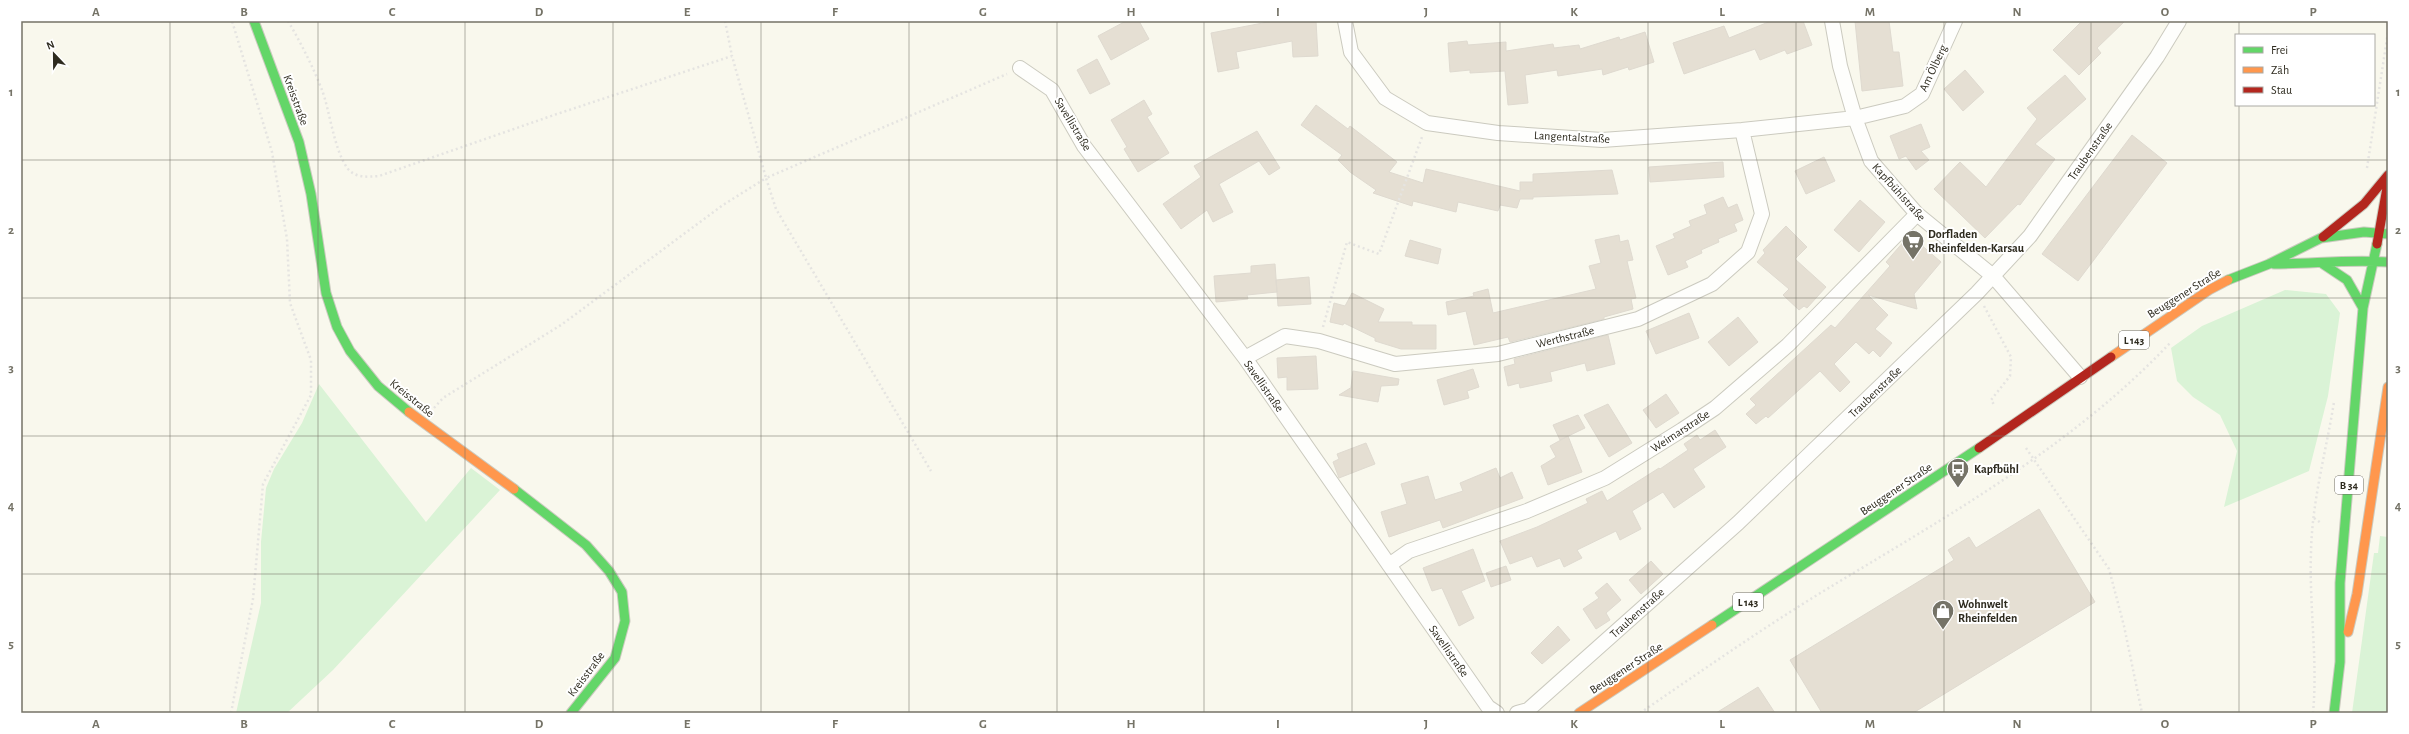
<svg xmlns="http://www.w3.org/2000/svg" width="2409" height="734" viewBox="0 0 2409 734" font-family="'Alegreya Sans',sans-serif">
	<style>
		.green { fill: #daf3d6 }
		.building { fill: #e5dfd3; stroke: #dfdad0 }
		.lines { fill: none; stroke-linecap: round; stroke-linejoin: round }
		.street-casing { stroke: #cbcabf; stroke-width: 16 }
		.fast-casing { stroke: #cbcabf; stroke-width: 11 }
		.slow-casing { stroke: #cbcabf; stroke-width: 11 }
		.jam-casing { stroke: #cbcabf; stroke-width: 11 }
		.path { stroke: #e5e4e1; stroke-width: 2.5; stroke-dasharray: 2 3; stroke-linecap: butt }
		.street { stroke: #fefefc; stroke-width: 14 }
		.fast { stroke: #63d668; stroke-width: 9 }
		.slow { stroke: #ff974d; stroke-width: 9 }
		.jam { stroke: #b3261e; stroke-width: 9 }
		.grid { fill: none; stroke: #757367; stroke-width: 1; stroke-opacity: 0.55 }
		.labels { text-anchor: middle; stroke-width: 4; stroke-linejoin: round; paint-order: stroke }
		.shield { fill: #fff; stroke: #6d6b62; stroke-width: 1 }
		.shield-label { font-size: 11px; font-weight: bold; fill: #2e2b1f }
		.street-label { font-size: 12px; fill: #2e2b1f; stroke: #fff }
		.poi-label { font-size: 12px; font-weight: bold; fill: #2e2b1f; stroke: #fff; text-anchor: start }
		.neatline { fill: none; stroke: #757367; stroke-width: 1.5 }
		.grid-label { font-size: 13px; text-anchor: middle; font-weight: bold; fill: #757367 }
	</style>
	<rect width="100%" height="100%" fill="#f9f8ed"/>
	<path class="green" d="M2285,290L2326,294L2340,313L2328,396L2309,471L2224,507L2237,451L2220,415L2193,397L2177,381L2171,348L2202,326Z
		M319,384L426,522L471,468L500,490L333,670L287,713H236L261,603V542L266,488L274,469L302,423Z
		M2380,536L2388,537V713H2352L2374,553H2378Z"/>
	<path class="building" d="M1126,21H1139L1149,39L1111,60L1098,36Z
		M1273,21H1316L1318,56L1293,57L1292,41L1236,52L1239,68L1218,72L1211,33Z
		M1771,21H1803L1812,45L1787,54L1785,50L1760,60L1755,49L1684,74L1673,43L1724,26L1729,38Z
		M1855,21H1889L1893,52H1899L1903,86L1862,91Z
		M2082,21H2125L2097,48L2101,53L2079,75L2053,50Z
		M1645,32L1654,62L1629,70L1628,67L1603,75L1602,69L1558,76L1557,70L1525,75L1528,103L1508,105L1505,71L1470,73V70L1450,72L1448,43L1467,41L1468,45L1506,42V51L1553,44L1554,48L1579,45L1580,49L1619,37L1620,40Z
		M1097,59L1110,84L1090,94L1077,70Z
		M1965,70L1984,92L1963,111L1944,89Z
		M2065,75L2086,99L2035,144L2055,159L2020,205L2018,204L1985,238L1934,189L1960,162L1986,187L2037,119L2027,108Z
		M1144,100L1152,114L1147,117L1169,153L1138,172L1124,149L1127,147L1111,120Z
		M1316,105L1348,129L1350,126L1397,162L1389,172L1423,183L1426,169L1520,191V182H1533V174L1612,170L1618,194L1533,197V199H1520L1517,208L1500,205L1498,211L1458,202L1456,212L1413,201L1412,206L1373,193L1376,190L1350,172L1338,160L1342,155L1301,125Z
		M1921,124L1930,147L1921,151L1929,160L1916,170L1906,156L1899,159L1890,136Z
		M1257,131L1280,168L1269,175L1259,161L1219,184L1233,212L1213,222L1207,210L1181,229L1163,204L1201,177L1194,166Z
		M2132,135L2167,163L2078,281L2042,254Z
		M1824,157L1835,181L1806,194L1795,171Z
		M1723,162L1724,177L1650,182L1649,167Z
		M1723,197L1728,208L1737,204L1743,220L1734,224L1737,231L1718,239L1719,242L1701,250L1702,253L1685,261L1688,267L1668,275L1656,246L1675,238L1673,234L1691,226L1689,221L1707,214L1704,205Z
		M1860,200L1885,222L1859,252L1834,230Z
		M1786,226L1807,247L1795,259L1826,287L1807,308L1804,306L1799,310L1783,295L1789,289L1757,262L1765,253L1763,250Z
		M1619,235L1620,242L1628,240L1633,260L1627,261L1636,298L1631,299L1633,309L1604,317V319L1510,342L1508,337L1474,345L1466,311L1448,315L1446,302L1474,296L1473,293L1488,289L1493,313L1596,289L1589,266L1601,263L1595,240Z
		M1912,237L1941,262L1914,294L1917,309L1868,295L1888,315L1875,329L1892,343L1880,357L1873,350L1869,354L1856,342L1834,364L1850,382L1840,392L1820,371L1768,418L1766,416L1756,424L1746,414L1756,405L1750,399L1831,325L1835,328L1890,266L1886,262L1905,240L1907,242Z
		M1410,240L1441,249L1438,264L1405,256Z
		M1275,264L1277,292L1247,295L1248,299L1216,302L1214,276L1251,273V266Z
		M1309,277L1311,304L1278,306L1276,280Z
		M1352,293L1384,309L1378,322H1412V325H1436V349H1401L1375,341V338L1344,323L1343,325L1330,322L1334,303L1345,306Z
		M1689,313L1699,338L1656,354L1646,331Z
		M1738,317L1758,342L1729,366L1708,342Z
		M1608,335L1615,364L1587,371L1585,363L1550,372L1552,381L1520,388L1519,383L1508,386L1504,367L1515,364L1514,359Z
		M1316,356L1318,389L1287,390V377L1278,378L1277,358Z
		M1473,369L1479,387L1467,391L1469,398L1444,405L1437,380Z
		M1353,371L1399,379L1398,385L1381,386L1378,402L1339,395L1352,387H1351Z
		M1666,394L1679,413L1656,428L1643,410Z
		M1608,404L1632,443L1609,457L1584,415Z
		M1578,415L1585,428L1560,440L1553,425Z
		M1715,430L1726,447L1693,469L1705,487L1674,508L1663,492L1632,511L1641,529L1620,540L1616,531L1577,550L1582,558L1564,567L1560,558L1537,567L1532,556L1510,564L1500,541L1537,527L1588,503L1586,499L1602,491L1607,501L1659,468L1660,469L1688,450L1684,444L1697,435L1700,440Z
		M1568,436L1582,472L1548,485L1541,466L1556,457L1550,446Z
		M1366,443L1375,464L1339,478L1333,462L1339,459L1337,454Z
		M1496,468L1500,478L1512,472L1523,498L1443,528L1440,520L1389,537L1381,512L1407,504L1401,484L1428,476L1435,500L1463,491L1460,483Z
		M2039,509L2095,602L1913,713H1822L1790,660L1954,560L1948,550L1969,537L1976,548Z
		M1473,549L1485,581L1461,591L1474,618L1459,626L1442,588L1432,591L1423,568Z
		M1651,561L1663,574L1641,594L1629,580Z
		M1506,566L1511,580L1491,587L1486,573Z
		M1607,583L1621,600L1606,613L1610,620L1596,629L1583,609L1599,598L1595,593Z
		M1558,626L1570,640L1542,664L1531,653Z
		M1758,687L1775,713H1716Z"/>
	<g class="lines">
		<g class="street-casing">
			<path id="street" d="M1345,21L1351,52L1385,98L1427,123L1498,133L1602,140L1742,130L1855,118L1905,106L1922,94L1955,21
				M1832,21L1840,66L1855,118L1871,161L1917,214L1993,276L2080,377
				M1020,68L1052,90L1084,146L1245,358L1488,707L1497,713
				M1245,358L1285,336L1319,341L1395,364L1498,354L1638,319L1712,284L1748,252L1762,214L1742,130
				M1389,565L1409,551L1527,511L1605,478L1682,430L1715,408L1788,345L1917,214
				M1517,713L1528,710L1738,523L1977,293L2030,236L2157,57L2179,21"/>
		</g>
		<g class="fast-casing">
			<path id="fast" d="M254,21L299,142L311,194L326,293L337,327L350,351L378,386L409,412
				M2274,264C2312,264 2349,259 2387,262
				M2323,264L2347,280L2363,308
				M2228,280L2269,264L2321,238L2364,232L2388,234
				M514,489L586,545L609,571L622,592L625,621L615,658L571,713
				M1712,625L1979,448
				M2334,713L2340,662V583L2363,308L2377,244"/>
		</g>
		<g class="slow-casing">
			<path id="slow" d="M2111,357L2209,290L2228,280
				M409,412L514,489
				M2348,632L2357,594L2388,387
				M1579,713L1712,625"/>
		</g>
		<g class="jam-casing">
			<path id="jam" d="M2323,237L2364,204L2388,175
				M2377,244L2388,182
				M1979,448L2111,357"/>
		</g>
		<path class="path" d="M288,21C301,43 313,67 322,90C330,111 334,151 348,169C356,178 367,177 379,176L554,115L732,56L766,178L1007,74
			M725,21L732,56
			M2367,168L2388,32
			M1984,306L2011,357L2010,376L1991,400L1995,406
			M1323,327L1347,242L1379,254L1422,137
			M434,408L443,398L561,325L723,205L766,178L776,209L931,471
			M2026,448L2109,569L2124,626L2142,713
			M2314,518L2321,523
			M231,713L253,599L263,484L311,395V360L290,303L287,239L272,152L232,21
			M1640,713C1700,672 1760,630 1822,592C1944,518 2072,447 2171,342
			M2313,713C2318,660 2309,606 2311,552C2312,501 2326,452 2334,402"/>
		<use href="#street" class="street"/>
		<use href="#fast" class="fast"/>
		<use href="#slow" class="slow"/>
		<use href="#jam" class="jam"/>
	</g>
	<path class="grid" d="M170,21V713M318,21V713M465,21V713M613,21V713M761,21V713M909,21V713M1057,21V713M1204,21V713M1352,21V713M1500,21V713M1648,21V713M1796,21V713M1944,21V713M2091,21V713M2239,21V35M2239,105V713M21,160H2388M21,298H2388M21,436H2388M21,574H2388"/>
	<defs>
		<g id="supermarket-pin" transform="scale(1.15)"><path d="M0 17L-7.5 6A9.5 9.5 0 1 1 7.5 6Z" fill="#757367" stroke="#fff"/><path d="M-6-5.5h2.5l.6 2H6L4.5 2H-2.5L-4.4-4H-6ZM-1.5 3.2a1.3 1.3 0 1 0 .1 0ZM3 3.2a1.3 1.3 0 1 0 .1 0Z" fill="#fff"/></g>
		<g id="bus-pin" transform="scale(1.15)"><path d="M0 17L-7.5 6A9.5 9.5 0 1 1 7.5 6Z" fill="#757367" stroke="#fff"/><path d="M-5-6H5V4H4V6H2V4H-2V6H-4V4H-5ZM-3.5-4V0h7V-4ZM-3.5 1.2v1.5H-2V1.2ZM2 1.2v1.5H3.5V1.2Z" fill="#fff"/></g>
		<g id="shop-pin" transform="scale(1.15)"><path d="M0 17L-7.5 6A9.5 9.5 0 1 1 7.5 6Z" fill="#757367" stroke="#fff"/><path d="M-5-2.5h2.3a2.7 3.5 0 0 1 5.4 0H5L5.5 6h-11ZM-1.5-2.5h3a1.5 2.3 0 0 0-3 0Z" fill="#fff"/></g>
	</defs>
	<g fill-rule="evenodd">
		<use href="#supermarket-pin" x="1913" y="241"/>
		<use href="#bus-pin" x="1958" y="469"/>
		<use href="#shop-pin" x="1943" y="611"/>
	</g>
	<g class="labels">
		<g class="shield">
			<rect x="2119" y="331" width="30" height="18" rx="3"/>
			<rect x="2335" y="476" width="28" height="18" rx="3"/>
			<rect x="1733" y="593" width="30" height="18" rx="3"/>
		</g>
		<g class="shield-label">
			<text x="2134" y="344">L 143</text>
			<text x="2349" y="489">B 34</text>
			<text x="1748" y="606">L 143</text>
		</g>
		<g class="street-label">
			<text transform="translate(1933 68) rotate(-65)" y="4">Am Ölberg</text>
			<text transform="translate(296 100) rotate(70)" y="4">Kreisstraße</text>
			<text transform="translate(1073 124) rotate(59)" y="4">Savellistraße</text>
			<text transform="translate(1572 137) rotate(3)" y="4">Langentalstraße</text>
			<text transform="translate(2090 151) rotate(-55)" y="4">Traubenstraße</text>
			<text transform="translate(1899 192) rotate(48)" y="4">Kapfbühlstraße</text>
			<text transform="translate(2184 293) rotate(-32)" y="4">Beuggener Straße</text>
			<text transform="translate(1565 337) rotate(-14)" y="4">Werthstraße</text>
			<text transform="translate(1264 386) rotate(55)" y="4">Savellistraße</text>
			<text transform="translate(1875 392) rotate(-44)" y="4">Traubenstraße</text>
			<text transform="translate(412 398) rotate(39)" y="4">Kreisstraße</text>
			<text transform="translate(1680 431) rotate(-33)" y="4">Weimarstraße</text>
			<text transform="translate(1896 489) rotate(-34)" y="4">Beuggener Straße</text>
			<text transform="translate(1637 613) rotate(-42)" y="4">Traubenstraße</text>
			<text transform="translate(1449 651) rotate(55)" y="4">Savellistraße</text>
			<text transform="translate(1626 668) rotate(-33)" y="4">Beuggener Straße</text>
			<text transform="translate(586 674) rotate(-53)" y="4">Kreisstraße</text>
		</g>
		<g class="poi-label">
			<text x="1928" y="238">Dorfladen<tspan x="1928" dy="14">Rheinfelden-Karsau</tspan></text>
			<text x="1974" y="473">Kapfbühl</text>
			<text x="1958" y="608">Wohnwelt<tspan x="1958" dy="14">Rheinfelden</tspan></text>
		</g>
	</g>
	<rect width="2409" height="734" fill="none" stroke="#ffffff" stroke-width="44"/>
	<rect x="2235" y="34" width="140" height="72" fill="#ffffff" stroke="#abaaa5"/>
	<rect x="2243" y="47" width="20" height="6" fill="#63d668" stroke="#abaaa5"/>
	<text x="2271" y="54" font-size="12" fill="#2e2b1f">Frei</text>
	<rect x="2243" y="67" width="20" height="6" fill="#ff974d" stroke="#abaaa5"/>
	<text x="2271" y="74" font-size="12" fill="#2e2b1f">Zäh</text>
	<rect x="2243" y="87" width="20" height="6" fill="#b3261e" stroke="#abaaa5"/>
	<text x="2271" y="94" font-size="12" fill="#2e2b1f">Stau</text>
	<g transform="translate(54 54) rotate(338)" stroke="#ffffff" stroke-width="3" paint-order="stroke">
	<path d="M0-3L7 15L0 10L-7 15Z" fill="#2e2b1f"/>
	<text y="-6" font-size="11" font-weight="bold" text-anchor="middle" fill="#2e2b1f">N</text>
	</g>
	<rect x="22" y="22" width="2365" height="690" class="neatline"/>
	<g class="grid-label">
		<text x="96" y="16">A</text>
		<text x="244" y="16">B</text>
		<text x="392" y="16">C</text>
		<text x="539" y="16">D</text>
		<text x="687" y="16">E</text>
		<text x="835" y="16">F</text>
		<text x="983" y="16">G</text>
		<text x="1131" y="16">H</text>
		<text x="1278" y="16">I</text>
		<text x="1426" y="16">J</text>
		<text x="1574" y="16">K</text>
		<text x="1722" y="16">L</text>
		<text x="1870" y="16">M</text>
		<text x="2017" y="16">N</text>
		<text x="2165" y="16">O</text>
		<text x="2313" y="16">P</text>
		<text x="11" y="96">1</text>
		<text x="2398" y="96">1</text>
		<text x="11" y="234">2</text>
		<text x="2398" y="234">2</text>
		<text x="11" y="372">3</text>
		<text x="2398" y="372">3</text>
		<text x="11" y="510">4</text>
		<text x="2398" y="510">4</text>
		<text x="11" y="648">5</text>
		<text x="2398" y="648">5</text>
		<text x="96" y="728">A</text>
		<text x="244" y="728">B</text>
		<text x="392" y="728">C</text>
		<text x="539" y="728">D</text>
		<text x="687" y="728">E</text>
		<text x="835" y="728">F</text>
		<text x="983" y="728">G</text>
		<text x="1131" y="728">H</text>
		<text x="1278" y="728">I</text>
		<text x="1426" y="728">J</text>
		<text x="1574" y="728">K</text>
		<text x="1722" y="728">L</text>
		<text x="1870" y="728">M</text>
		<text x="2017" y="728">N</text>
		<text x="2165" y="728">O</text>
		<text x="2313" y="728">P</text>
	</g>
</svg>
